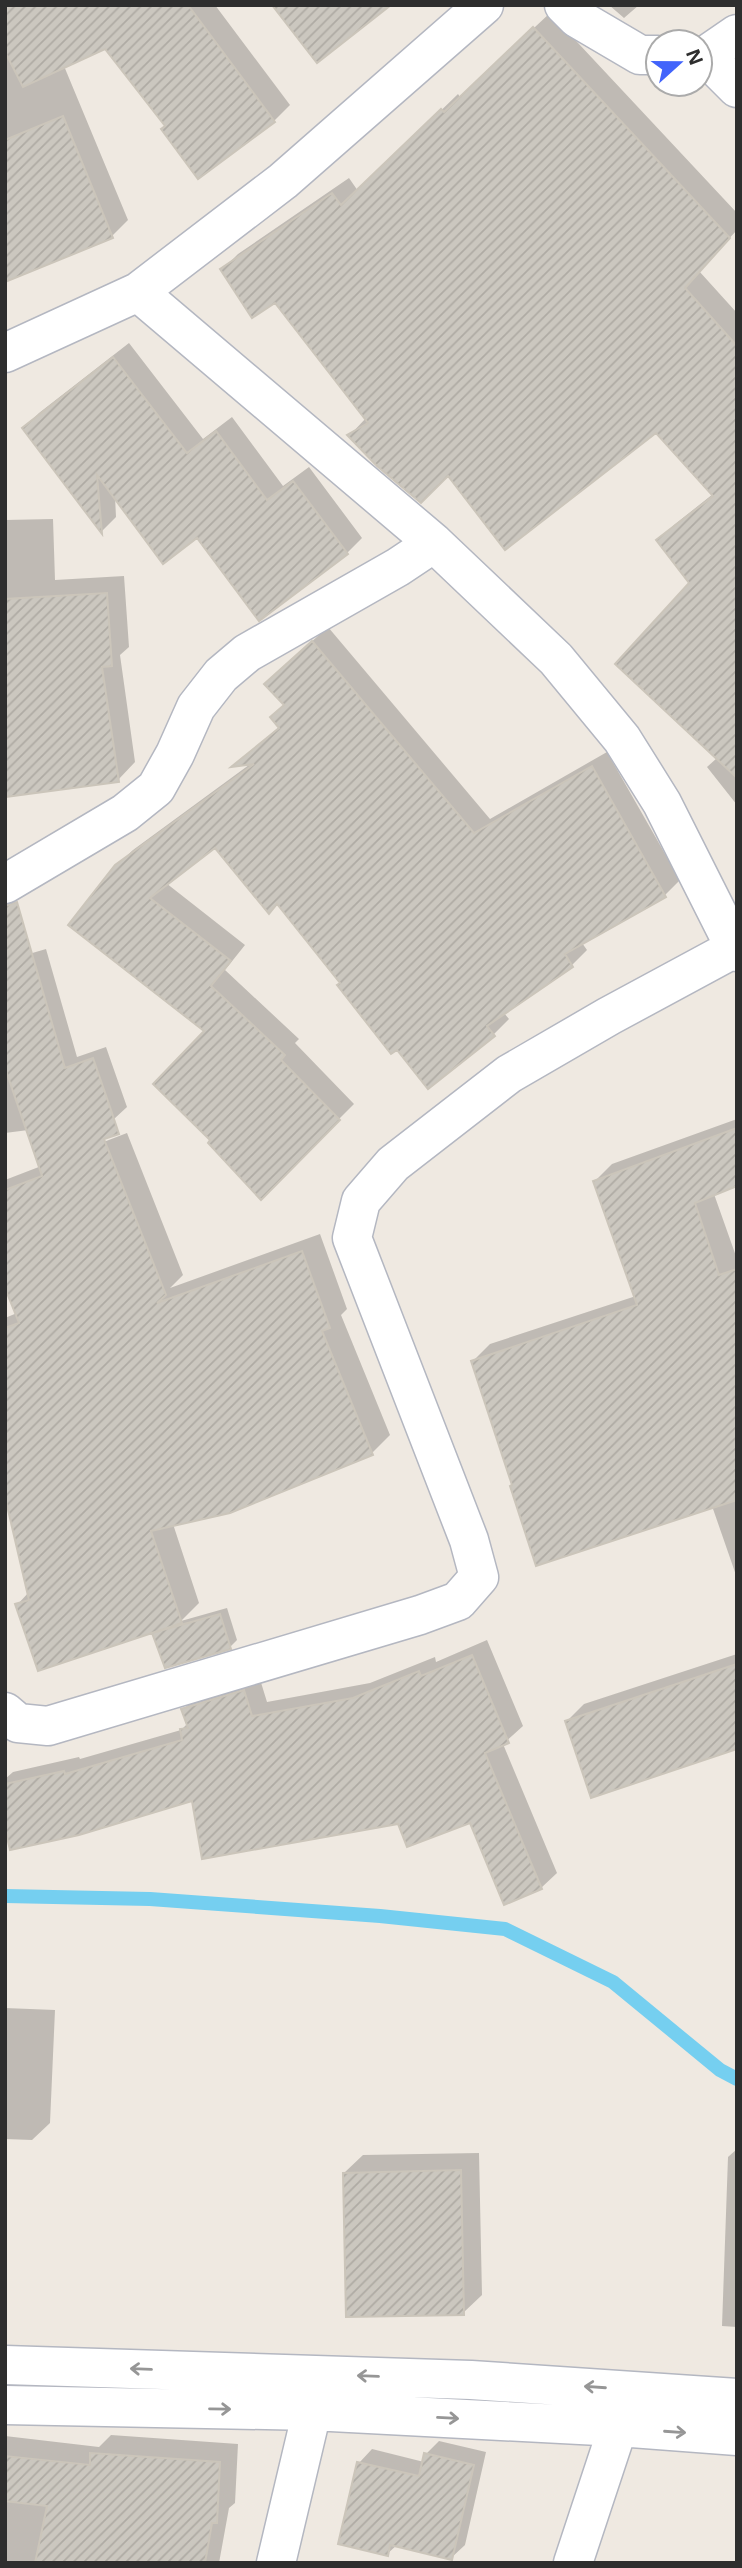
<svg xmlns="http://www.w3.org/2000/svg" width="742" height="2568" viewBox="0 0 742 2568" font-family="'Open Sans',sans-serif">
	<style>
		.shadow { fill: #0003 }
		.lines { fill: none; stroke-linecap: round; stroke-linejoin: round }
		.stream { stroke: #75cff0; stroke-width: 14 }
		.building { fill: url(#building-hatch); stroke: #cbc5ba; stroke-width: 2 }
		.minor-casing { stroke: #b4b7c1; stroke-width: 41 }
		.minor { stroke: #fff; stroke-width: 38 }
		.oneway { stroke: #969696 }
	</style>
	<defs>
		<pattern id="building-hatch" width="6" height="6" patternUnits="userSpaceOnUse" patternTransform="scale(1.75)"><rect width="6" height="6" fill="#cbc7bf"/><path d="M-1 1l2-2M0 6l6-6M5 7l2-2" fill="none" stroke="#afaba4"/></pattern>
	</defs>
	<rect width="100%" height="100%" fill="#efe9e1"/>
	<path class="shadow" d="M5,5H215L290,105L274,121L167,126L106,46L64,66L128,220L112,236L5,280Z
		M609,5H639L624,18Z
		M550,13L737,213V230L699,271L737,313V647L659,540L674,525L713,494L657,431L448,474L350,435L366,418L276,300L222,270L238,254L349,178L358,191L458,94L460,97Z
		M129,343L203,439L232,417L283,486L309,467L362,538L347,553L198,536L115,496L116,517L102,531L24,428L39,413Z
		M53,519L55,580L124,576L129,647L120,655L135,762L118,780L5,795V520Z
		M328,627L490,819L607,752L680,880L665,895L582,943L587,950L572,965L504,1013L509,1019L494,1034L428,1087L278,903L215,846L166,883L245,945L225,970L299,1039L295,1043L354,1104L261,1197L207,1030L116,866L133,850L253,762L236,765L280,726L285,704L281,669Z
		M737,718V805L707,767L717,758Z
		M46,949L77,1057L106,1047L127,1107L114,1119L5,1133V961Z
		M737,1119V1185L714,1194L737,1259V1578L712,1506L514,1484L473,1361L490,1344L636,1296L595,1181L612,1164Z
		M127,1133L183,1275L170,1288L320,1234L347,1309L341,1315L390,1435L372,1453L173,1524L199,1603L181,1621L227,1608L237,1640L230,1647L154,1633L158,1629L17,1605L29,1592L5,1446V1318L17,1313L5,1283V1180Z
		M487,1640L523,1726L503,1744L557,1873L541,1888L471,1820L399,1822L194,1799L5,1821V1779L13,1772L79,1757L80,1759L181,1730L188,1723L183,1710L198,1694L259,1676L267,1702L370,1683L435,1657L436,1662Z
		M737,1654V1747L567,1721L584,1704Z
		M5,2008L55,2010L50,2123L32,2140L5,2139Z
		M737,2149V2327L722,2326L728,2157Z
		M479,2153L482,2295L463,2313L344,2173L363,2155Z
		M111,2435L238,2444L235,2503L229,2508L219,2563H5V2436L99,2447Z
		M439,2441L486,2452L465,2545L451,2558L397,2545L387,2554L359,2463L372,2449L424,2462L426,2454Z"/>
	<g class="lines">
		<path class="stream" d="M5,1896L150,1899L380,1916L505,1929L613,1982L720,2070L737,2079"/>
	</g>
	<path class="building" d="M5,5H188L275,122L198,179L161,129L165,126L105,49L23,87L5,52Z
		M272,5H391L317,63Z
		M533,27L730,238L685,288L737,346V778L615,664L689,583L656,540L713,496L656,433L505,550L448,476L421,503L377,466L347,435L368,423L275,303L252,318L220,269L332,193L341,205L441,109L444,112Z
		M63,116L113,238L5,282V140Z
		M113,357L187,453L216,431L267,500L293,481L348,554L259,621L197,538L163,564L97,475L102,534L22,428Z
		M107,593L112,666L102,667L119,782L5,797V599Z
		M312,641L474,833L592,766L666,897L565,954L573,967L487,1026L495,1036L428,1089L397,1050L391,1054L337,985L340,983L277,904L269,914L215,848L150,898L231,961L211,986L285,1055L281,1060L340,1120L261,1200L208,1143L210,1140L153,1084L204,1031L68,925L115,865L254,764L231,767L279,728L270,717L284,705L264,684Z
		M17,902L65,1068L93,1058L110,1107L119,1134L104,1139L166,1295L157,1303L302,1251L330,1328L322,1331L373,1455L230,1513L151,1531L182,1623L38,1671L15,1604L29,1600L5,1497V1328L19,1323L5,1288V1190L42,1176L5,1068V906Z
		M737,1128V1186L695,1203L719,1275L737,1269V1500L536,1566L510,1486L512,1485L471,1361L637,1305L593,1181Z
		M220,1614L231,1649L165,1668L152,1633Z
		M472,1655L509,1743L485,1753L542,1889L504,1905L470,1823L407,1847L398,1824L202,1859L192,1801L79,1835L10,1850L5,1829V1784L64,1771L65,1774L182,1740L180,1729L188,1728L181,1709L244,1690L252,1716L353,1698L419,1671L421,1676Z
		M737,1664V1749L591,1798L565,1721Z
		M461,2170L464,2315L346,2317L343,2173Z
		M90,2453L220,2462L217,2523H212L205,2563H35L47,2506L5,2501V2456L90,2465Z
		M424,2453L474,2465L452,2560L390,2545L388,2556L338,2544L357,2462L419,2476Z"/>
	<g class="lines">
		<g class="minor-casing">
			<path id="minor" d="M564,5L577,18L640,55H658
				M700,56H705L737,34
				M705,56L737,88
				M138,292L434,543L556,659L622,739L662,803L737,952
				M5,353L138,292L283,181L484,5
				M5,884L125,813L156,788L175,754L196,707L221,675L247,653L398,567L434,543
				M5,1712L18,1723L48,1726L420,1615L458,1601L479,1577L469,1540L352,1238L361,1201L393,1164L509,1074L609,1016L735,948
				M5,2365L471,2380L737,2398
				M5,2405L312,2411L618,2427L737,2436
				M276,2563L312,2411
				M573,2563L618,2427L633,2410"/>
		</g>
		<use href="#minor" class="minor"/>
	</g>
	<defs><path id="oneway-shaft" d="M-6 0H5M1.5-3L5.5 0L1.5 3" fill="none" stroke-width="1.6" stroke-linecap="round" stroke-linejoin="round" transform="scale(1.75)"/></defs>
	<g class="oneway">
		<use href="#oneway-shaft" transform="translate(141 2369) rotate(-178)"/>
		<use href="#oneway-shaft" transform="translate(368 2376) rotate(-178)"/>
		<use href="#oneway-shaft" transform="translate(595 2387) rotate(-176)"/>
		<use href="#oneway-shaft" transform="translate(220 2409) rotate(1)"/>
		<use href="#oneway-shaft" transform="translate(448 2418) rotate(3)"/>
		<use href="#oneway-shaft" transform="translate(675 2432) rotate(4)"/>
	</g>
	<rect width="742" height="2568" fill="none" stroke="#2e2e2e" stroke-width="14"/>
	<g transform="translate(679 63) rotate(69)"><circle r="33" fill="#ffffff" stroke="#ababab" stroke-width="2"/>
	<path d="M0-5L12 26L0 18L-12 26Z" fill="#4264fb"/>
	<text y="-10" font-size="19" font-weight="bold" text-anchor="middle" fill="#2e2e2e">N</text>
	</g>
</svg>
